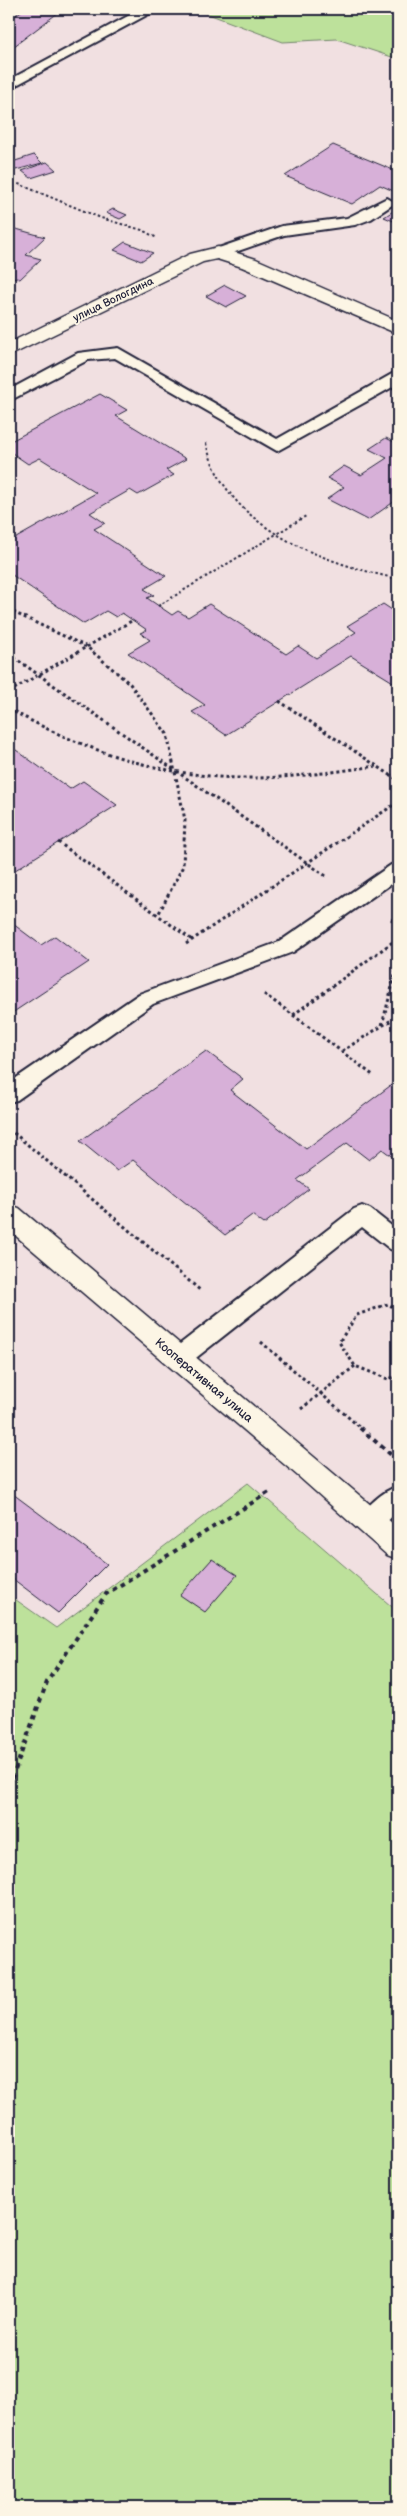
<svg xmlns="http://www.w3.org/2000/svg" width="407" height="2516" viewBox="0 0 407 2516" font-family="'Balsamiq Sans',sans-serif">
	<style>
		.green { fill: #bde19b; stroke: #70826b }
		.building { fill: #d7b0d8; stroke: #22223b }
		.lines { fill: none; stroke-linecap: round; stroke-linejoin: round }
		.service-casing { stroke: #22223b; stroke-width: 4 }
		.minor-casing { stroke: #22223b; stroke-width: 3 }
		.path-far2 { stroke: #22223b; stroke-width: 2; stroke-dasharray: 2.5 2.5; stroke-linecap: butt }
		.path-far1 { stroke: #22223b; stroke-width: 3; stroke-dasharray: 3 3; stroke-linecap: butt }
		.path { stroke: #22223b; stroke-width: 4; stroke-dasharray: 4.5 4.5; stroke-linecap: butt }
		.service { fill: #fcf5e5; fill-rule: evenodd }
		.minor { fill: #fcf5e5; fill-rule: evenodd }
		.labels { text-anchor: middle; stroke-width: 4; stroke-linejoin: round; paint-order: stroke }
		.far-street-label { font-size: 11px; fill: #22223b; stroke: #fcf5e5 }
		.street-label { font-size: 12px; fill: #22223b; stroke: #fcf5e5 }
	</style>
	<rect width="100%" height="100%" fill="#f1e0e1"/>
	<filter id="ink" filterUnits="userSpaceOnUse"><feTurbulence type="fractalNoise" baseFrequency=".02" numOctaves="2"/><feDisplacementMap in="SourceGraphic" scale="10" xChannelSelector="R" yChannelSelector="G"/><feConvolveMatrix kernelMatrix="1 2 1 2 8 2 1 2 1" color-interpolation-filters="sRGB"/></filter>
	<g filter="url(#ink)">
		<path class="green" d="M195,9H398V59L337,39L283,42Z
			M248,1483L398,1612V2507H9V1595L56,1628Z"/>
		<path class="building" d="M24,9H63L9,50V20Z
			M333,145L398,172V193L380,185L352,204L285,176Z
			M34,155L42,163L16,170L9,163Z
			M47,162L56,170L31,178L22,171Z
			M398,208V223L384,217Z
			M113,209L127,215L120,219L106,213Z
			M9,227L45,237L26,255L41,259L20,279L9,276Z
			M125,242L153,253L141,261L114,250Z
			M225,285L246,296L226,307L206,296Z
			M100,394L127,410L116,416L186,459L166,470L174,475L138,495L130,490L90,513L105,523L94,529L166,576L144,589L154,595L147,598L172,615L178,611L188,617L209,604L286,654L298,646L316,658L356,632L347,626L383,604L392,610L398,606V685L351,656L226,735L192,712L205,705L128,653L150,640L140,633L147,630L122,613L116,617L106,611L84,624L12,575L9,577V542L96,493L40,458L28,464L9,451V442Z
			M386,438L398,444V499L368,520L327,499L344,487L327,478L344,466L361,475L387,458L369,449Z
			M9,745L70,789L83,781L117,805L9,874Z
			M9,921L41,945L55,936L89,962L9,1015Z
			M206,1051L243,1079L230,1090L306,1149L398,1080V1161L382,1149L369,1160L347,1143L297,1180L309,1189L264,1224L252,1215L225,1235L133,1160L117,1171L80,1141Z
			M9,1491L107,1564L58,1613L9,1576Z
			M212,1559L237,1575L205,1612L180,1595Z"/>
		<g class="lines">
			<g class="service-casing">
				<path id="service" d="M141,9H158L9,89V80Z
					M387,198L394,202L392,205L371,219L355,225L284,235L218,258L210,253L213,250L282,226L347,218Z
					M118,348L277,439L392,374L398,372V384L277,451L115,358L88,360L9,401V390L78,353Z
					M398,863V879L293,952L153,1004L17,1100L9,1102V1083L139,994L279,942L391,865Z
					M362,1206L370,1209L398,1231V1252L390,1249L362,1227L187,1365L179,1367L171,1365L167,1358L171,1351L354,1209Z
					M398,1486V1511C387,1521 378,1534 361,1528L358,1521C365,1507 383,1491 398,1486Z"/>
			</g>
			<g class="minor-casing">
				<path id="minor" d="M218,247L256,259L398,321V334L242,267L217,259L203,262L9,356V343L190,254Z
					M9,1205L19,1208L398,1528V1559L387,1555L298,1476L9,1230Z"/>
			</g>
			<path class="path-far2" d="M9,180L101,218L142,230L157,238
				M206,443C226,528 321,562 398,579
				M9,523L13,526
				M158,606L306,516
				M9,610L16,613"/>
			<path class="path-far1" d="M13,612L87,647L130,684L167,734L185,820L183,866L158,915
				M9,654L326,876
				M9,692L133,620
				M279,701L398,780
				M9,709C81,749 158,776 240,778C286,779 332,772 377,766
				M58,842L192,940
				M391,919L398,924
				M186,944L398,802
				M264,994L293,1015L398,938
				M293,1015L374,1076
				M382,1025L398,964
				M342,1051L398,1016
				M9,1129L201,1291
				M398,1310L388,1304L357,1315L339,1342L355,1366L388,1379L398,1376
				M261,1342L362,1429
				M301,1409L355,1366"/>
			<path class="path" d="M360,1428L396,1459
				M9,1787L47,1682L106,1594L271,1491"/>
			<use href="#service" class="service"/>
			<use href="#minor" class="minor"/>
		</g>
	</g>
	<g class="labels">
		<g class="far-street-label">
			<text transform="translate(113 299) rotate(-26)" y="4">улица Вологдина</text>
		</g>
		<g class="street-label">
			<text transform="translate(204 1380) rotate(40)" y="4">Кооперативная улица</text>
		</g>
	</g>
	<rect width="407" height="2516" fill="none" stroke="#fcf5e5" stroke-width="30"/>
	<rect x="15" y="15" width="377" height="2486" fill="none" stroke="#22223b" stroke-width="2" filter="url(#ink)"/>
</svg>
